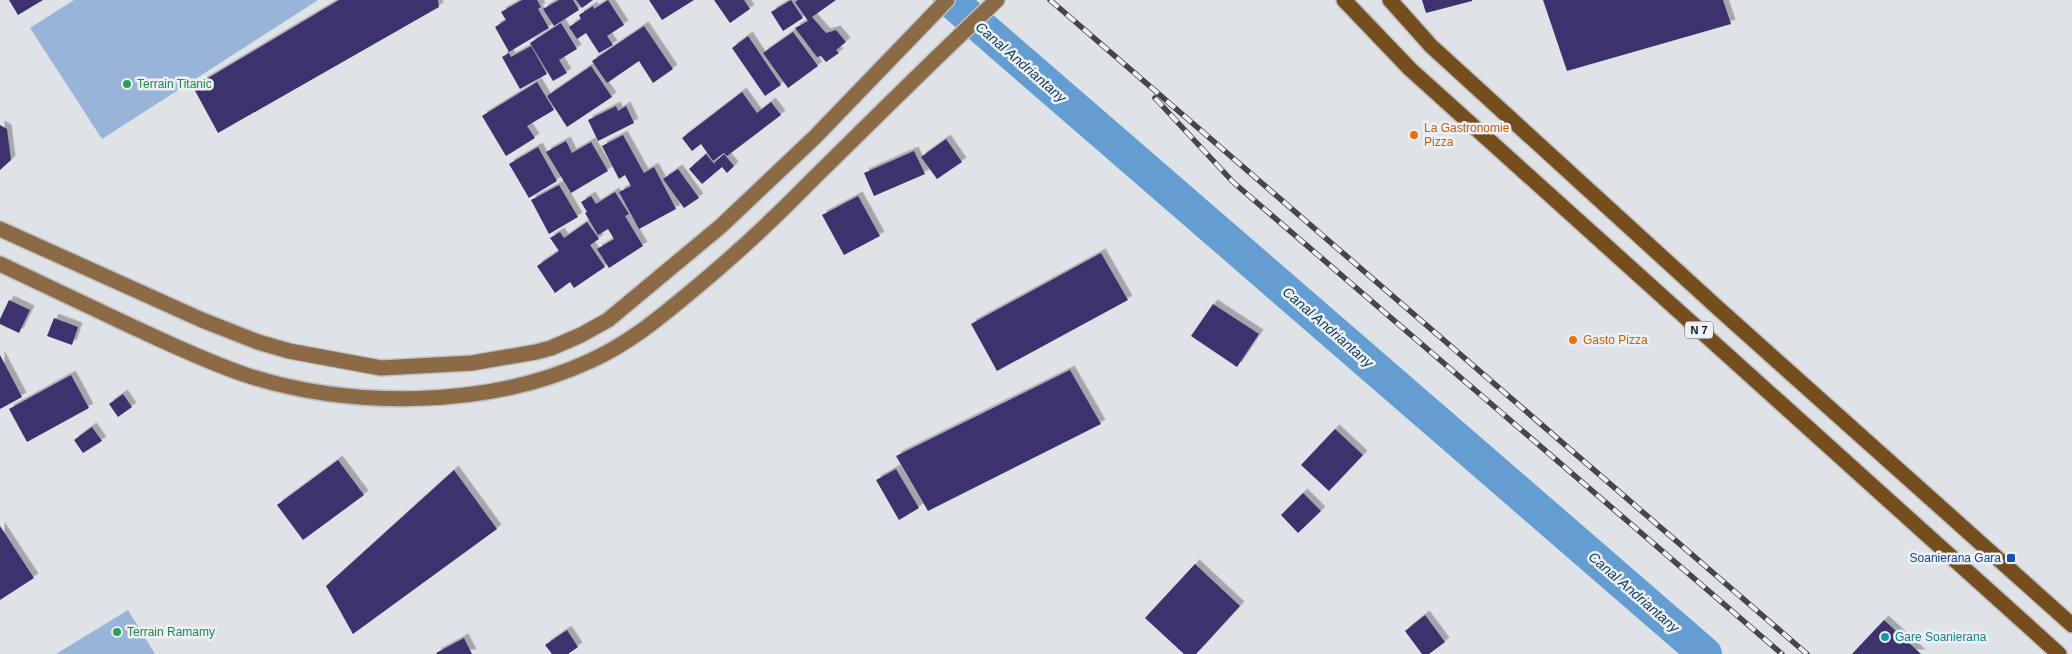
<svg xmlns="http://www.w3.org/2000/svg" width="2072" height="654" viewBox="0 0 2072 654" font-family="Arial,sans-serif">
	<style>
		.green { fill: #98b4d9 }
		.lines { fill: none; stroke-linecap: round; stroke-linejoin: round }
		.canal { stroke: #649dd1; stroke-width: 34 }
		.building { fill: #3b336e; filter: url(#shadow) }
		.secondary-casing { stroke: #bec1c5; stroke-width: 18 }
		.primary-casing { stroke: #bec1c5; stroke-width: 18 }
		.secondary { stroke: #8c6a46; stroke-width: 15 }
		.primary { stroke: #764e1d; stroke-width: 15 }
		.rail-casing { stroke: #444647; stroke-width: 5.5 }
		.rail { stroke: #edf0f4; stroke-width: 4; stroke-dasharray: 11; stroke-linecap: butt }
		.leisure-dot { fill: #2e9e5b; stroke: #edf0f4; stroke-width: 2 }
		.food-dot { fill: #e8710a; stroke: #edf0f4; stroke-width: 2 }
		.transit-dot { fill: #1a4fb4; stroke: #edf0f4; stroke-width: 2 }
		.culture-dot { fill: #0f9aa8; stroke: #edf0f4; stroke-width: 2 }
		.labels { text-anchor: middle; stroke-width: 5; stroke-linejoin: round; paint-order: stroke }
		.shield { fill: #edf0f4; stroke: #525456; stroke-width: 1 }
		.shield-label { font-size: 11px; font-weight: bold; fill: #101112 }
		.leisure-label { font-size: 12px; fill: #27864d; stroke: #edf0f4; text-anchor: start }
		.food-label { font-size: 12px; fill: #c56008; stroke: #edf0f4; text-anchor: start }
		.transit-label { font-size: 12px; fill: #164399; stroke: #edf0f4; text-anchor: end }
		.culture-label { font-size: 12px; fill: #0d838f; stroke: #edf0f4; text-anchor: start }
		.water-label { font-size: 14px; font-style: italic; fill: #0a3659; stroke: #edf0f4 }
	</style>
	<defs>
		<filter id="shadow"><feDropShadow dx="4.5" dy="-4.5" stdDeviation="0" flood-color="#0004"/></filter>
	</defs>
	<rect width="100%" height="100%" fill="#dfe3e7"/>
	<path class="green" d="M74,0H318L102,139L30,28Z
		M128,610L155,654H56Z"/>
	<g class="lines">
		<path class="canal" d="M950,0L1705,654"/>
	</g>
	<path class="building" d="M9,0H43L18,15Z
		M339,0H438L439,7L218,133L193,87Z
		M522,0H537L541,7L538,9L549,28L509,52L495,27L506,20L501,12Z
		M559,0H573L579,10L554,26L543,9Z
		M576,0H593L582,8Z
		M608,0L624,25L607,36L613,45L599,53L586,33L577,39L569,27L581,19L579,15L593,6L594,9Z
		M649,0H694L662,20Z
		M714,0H744L750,9L730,23Z
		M791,0L803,18L783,31L771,12Z
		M798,0H836L812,17L826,33L836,30L846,42L836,50L839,53L826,62L821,56L817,57L795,28L808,21L795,2Z
		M1422,0H1472V1L1426,13Z
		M1543,0H1723L1731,24L1567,71Z
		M561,23L577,49L559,60L567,73L553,81L530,43Z
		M644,26L673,69L653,83L639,61L607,83L592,61Z
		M793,32L818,66L788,88L763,53Z
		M748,36L781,85L765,96L732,48Z
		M531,46L547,74L520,89L502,57L509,53L511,57Z
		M591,66L612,97L567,127L547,96Z
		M537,82L554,110L527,126L535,138L506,156L482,116Z
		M742,92L757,113L771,102L781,115L727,156L724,153L713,161L701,144L692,151L682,138Z
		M616,106L618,111L626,106L634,123L598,141L588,120Z
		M0,125L7,129L11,160L0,170Z
		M623,135L644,173L654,167L676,209L639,229L619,192L631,186L625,175L619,179L602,146Z
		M946,139L962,162L937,179L921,157Z
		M566,141L572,153L591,142L608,171L571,193L546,152Z
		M538,147L557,181L529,198L509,164Z
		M914,151L925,174L874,196L864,173Z
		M706,154L715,165L714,163L724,154L734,166L727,173L722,167L702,184L689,169Z
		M678,169L699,198L684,208L663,179Z
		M559,185L578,217L549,234L531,200Z
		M615,192L629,214L625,216L643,246L609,268L597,249L614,239L608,229L598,235L585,213L587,212L581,202L591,196L596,204Z
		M858,196L880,236L844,255L822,215Z
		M587,222L599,239L590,245L605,267L574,288L570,282L555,293L537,266L559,251L550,238L560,232L564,238Z
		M1101,253L1128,300L997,371L971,324Z
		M9,300L30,310L19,333L0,324V319Z
		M1213,304L1259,334L1237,367L1191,336Z
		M54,318L78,327L72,345L47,336Z
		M0,355L22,397L0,409Z
		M1070,370L1101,424L928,511L896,456Z
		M71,375L89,408L27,442L9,409Z
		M123,394L132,407L118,417L109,404Z
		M92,427L102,441L83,453L74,440Z
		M1335,429L1363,455L1329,491L1301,465Z
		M338,460L364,495L303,540L277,505Z
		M896,469L919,508L899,520L876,480Z
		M454,470L497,529L353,634L326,586Z
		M1303,493L1321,511L1298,533L1281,515Z
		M0,526L34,578L0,600Z
		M1195,564L1240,606L1196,654H1184L1145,618Z
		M1425,615L1445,642L1429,654H1422L1405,631Z
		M1884,620L1921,654H1852Z
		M567,630L578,647L568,654H552L545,645Z
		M464,638L472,654H437L436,653Z"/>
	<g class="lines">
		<g class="secondary-casing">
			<path id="secondary" d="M0,229L202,320L258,342L289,351L381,368L472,363L536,352L551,348L581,335L608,320L721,226L815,137L947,0
				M0,264C44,285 88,306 133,327C170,344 207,362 246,375C351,409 489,408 590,361C626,345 657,320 687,295C731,259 772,221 812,180C873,120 934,59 997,0"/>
		</g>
		<g class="primary-casing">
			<path id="primary" d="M1344,0L1410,69L2059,654
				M1390,0L1431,46L1719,309L2072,625"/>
		</g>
		<use href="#secondary" class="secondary"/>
		<use href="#primary" class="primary"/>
		<g class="rail-casing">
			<path id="rail" d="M1050,0L1807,654
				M1155,98L1233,182L1782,654"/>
		</g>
		<use href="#rail" class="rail"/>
	</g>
	<g class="leisure-dot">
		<circle cx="127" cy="84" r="5"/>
		<circle cx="117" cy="632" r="5"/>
	</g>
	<g class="food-dot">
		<circle cx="1414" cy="135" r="5"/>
		<circle cx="1573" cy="340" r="5"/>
	</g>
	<rect class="transit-dot" x="2006" y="553" width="10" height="10" rx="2.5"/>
	<circle class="culture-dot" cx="1885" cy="637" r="5"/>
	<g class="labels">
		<rect class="shield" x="1685" y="321.5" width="28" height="17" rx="4"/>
		<g class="shield-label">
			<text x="1699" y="334">N 7</text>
		</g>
		<g class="leisure-label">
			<text x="137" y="88">Terrain Titanic</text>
			<text x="127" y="636">Terrain Ramamy</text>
		</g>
		<g class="food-label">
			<text x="1424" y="132">La Gastronomie<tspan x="1424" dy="14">Pizza</tspan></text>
			<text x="1583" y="344">Gasto Pizza</text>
		</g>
		<g class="transit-label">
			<text x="2001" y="562">Soanierana Gara</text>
		</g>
		<g class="culture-label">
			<text x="1895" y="641">Gare Soanierana</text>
		</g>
		<g class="water-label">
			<text transform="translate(1021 62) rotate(41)" y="5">Canal Andriantany</text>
			<text transform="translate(1328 327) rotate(41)" y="5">Canal Andriantany</text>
			<text transform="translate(1634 592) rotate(41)" y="5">Canal Andriantany</text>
		</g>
	</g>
</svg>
